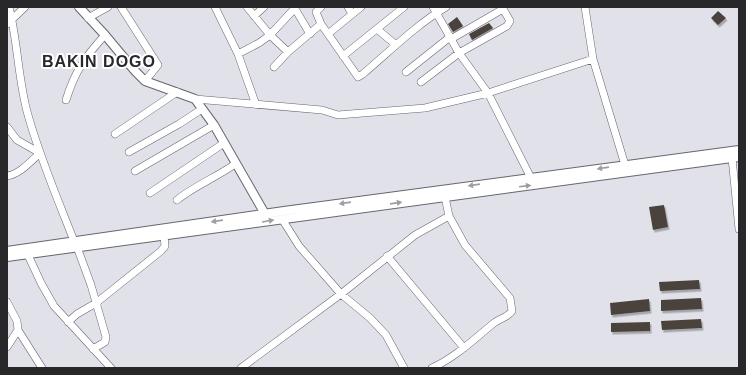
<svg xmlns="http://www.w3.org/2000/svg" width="746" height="375" viewBox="0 0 746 375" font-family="Arial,sans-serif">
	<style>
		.building { fill: #4a423e; filter: url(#shadow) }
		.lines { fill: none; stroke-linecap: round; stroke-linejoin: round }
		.minor-casing { stroke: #66666e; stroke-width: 8 }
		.tertiary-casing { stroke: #66666e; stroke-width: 10 }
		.minor { stroke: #fff; stroke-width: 7 }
		.tertiary { stroke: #fff; stroke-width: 8 }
		.oneway { fill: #9e9ea0 }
		.labels { text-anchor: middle; stroke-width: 4; stroke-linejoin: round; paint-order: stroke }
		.district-label { font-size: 16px; font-weight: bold; letter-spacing: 1px; fill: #28282b; stroke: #fff }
	</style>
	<defs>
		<filter id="shadow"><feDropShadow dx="1.5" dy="2.5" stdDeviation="0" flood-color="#0004"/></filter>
	</defs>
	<rect width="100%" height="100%" fill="#e1e1ea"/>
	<path class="building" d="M718,11L726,18L718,25L711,18Z
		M457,17L463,26L453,32L448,24Z
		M489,23L493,28L472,40L469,34Z
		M664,205L668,227L653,230L649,207Z
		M699,280L700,289L660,291L659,282Z
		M701,298L702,309L661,311V300Z
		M649,299L650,311L611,315L610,303Z
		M701,319L702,328L662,330L661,321Z
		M650,322V331L611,332V323Z"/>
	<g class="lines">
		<g class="minor-casing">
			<path id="minor" d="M9,7C18,43 18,80 28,115C40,158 58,200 74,241
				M121,7L158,65L145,81
				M215,7L238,54L256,105
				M247,7L270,35L288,52
				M294,7L310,34
				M321,7L316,12L321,24L358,77L363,74C390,51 416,25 446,7
				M348,7L352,14
				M433,7L459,53L488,93L531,178
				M585,7L593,59L625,165
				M254,16L264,7
				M88,18L108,7
				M7,24L25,7
				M377,29L396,45
				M328,34L361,7
				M451,39L503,9
				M238,54L259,43L270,35L295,8
				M343,56L404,7
				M274,67L288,52L321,24
				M406,72L450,37
				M421,82L459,53L507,26L510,21L502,7
				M195,99L322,110L338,115L425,108L488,93L593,59
				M66,100C75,71 85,57 105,35
				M7,127L17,140L40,153C30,162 20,174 7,176
				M115,134L177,92
				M129,152L179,124L202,109
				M732,158L739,229
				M135,171L214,125
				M150,193L224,143
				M177,200C194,186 217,177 235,164
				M282,219L299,246L341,294L370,318L386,335L404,368
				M77,247L91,285L106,337L105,342L93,349
				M28,255L41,283L54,306L111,368
				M387,256L464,348
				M7,302L17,321L18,330L42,368
				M68,322L77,314L96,303L161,251L165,246L164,236
				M7,347L18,330
				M241,368L341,294L415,235L449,216L445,197
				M432,368C456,357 474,339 494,323C500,318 507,318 512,311L510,298L465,245L449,216"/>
		</g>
		<g class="tertiary-casing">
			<path id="tertiary" d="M79,7L105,35L135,71L145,81L195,99L214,125L265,214
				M7,251L284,211L739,150
				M7,257L739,157"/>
		</g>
		<use href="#minor" class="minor"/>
		<use href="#tertiary" class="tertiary"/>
	</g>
	<defs><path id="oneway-solid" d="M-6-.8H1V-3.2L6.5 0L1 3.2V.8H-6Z"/></defs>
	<g class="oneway">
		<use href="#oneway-solid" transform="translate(603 168) rotate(172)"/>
		<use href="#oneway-solid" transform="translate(474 185) rotate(172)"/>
		<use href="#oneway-solid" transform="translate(525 186) rotate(-7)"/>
		<use href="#oneway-solid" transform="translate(345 203) rotate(172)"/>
		<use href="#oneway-solid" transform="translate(396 203) rotate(-8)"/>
		<use href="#oneway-solid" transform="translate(217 221) rotate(172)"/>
		<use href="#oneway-solid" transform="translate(268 221) rotate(-10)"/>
	</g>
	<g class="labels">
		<g class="district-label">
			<text x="99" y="67">BAKIN DOGO</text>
		</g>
	</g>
	<rect width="746" height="375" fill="none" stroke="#28282b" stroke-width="16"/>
</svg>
